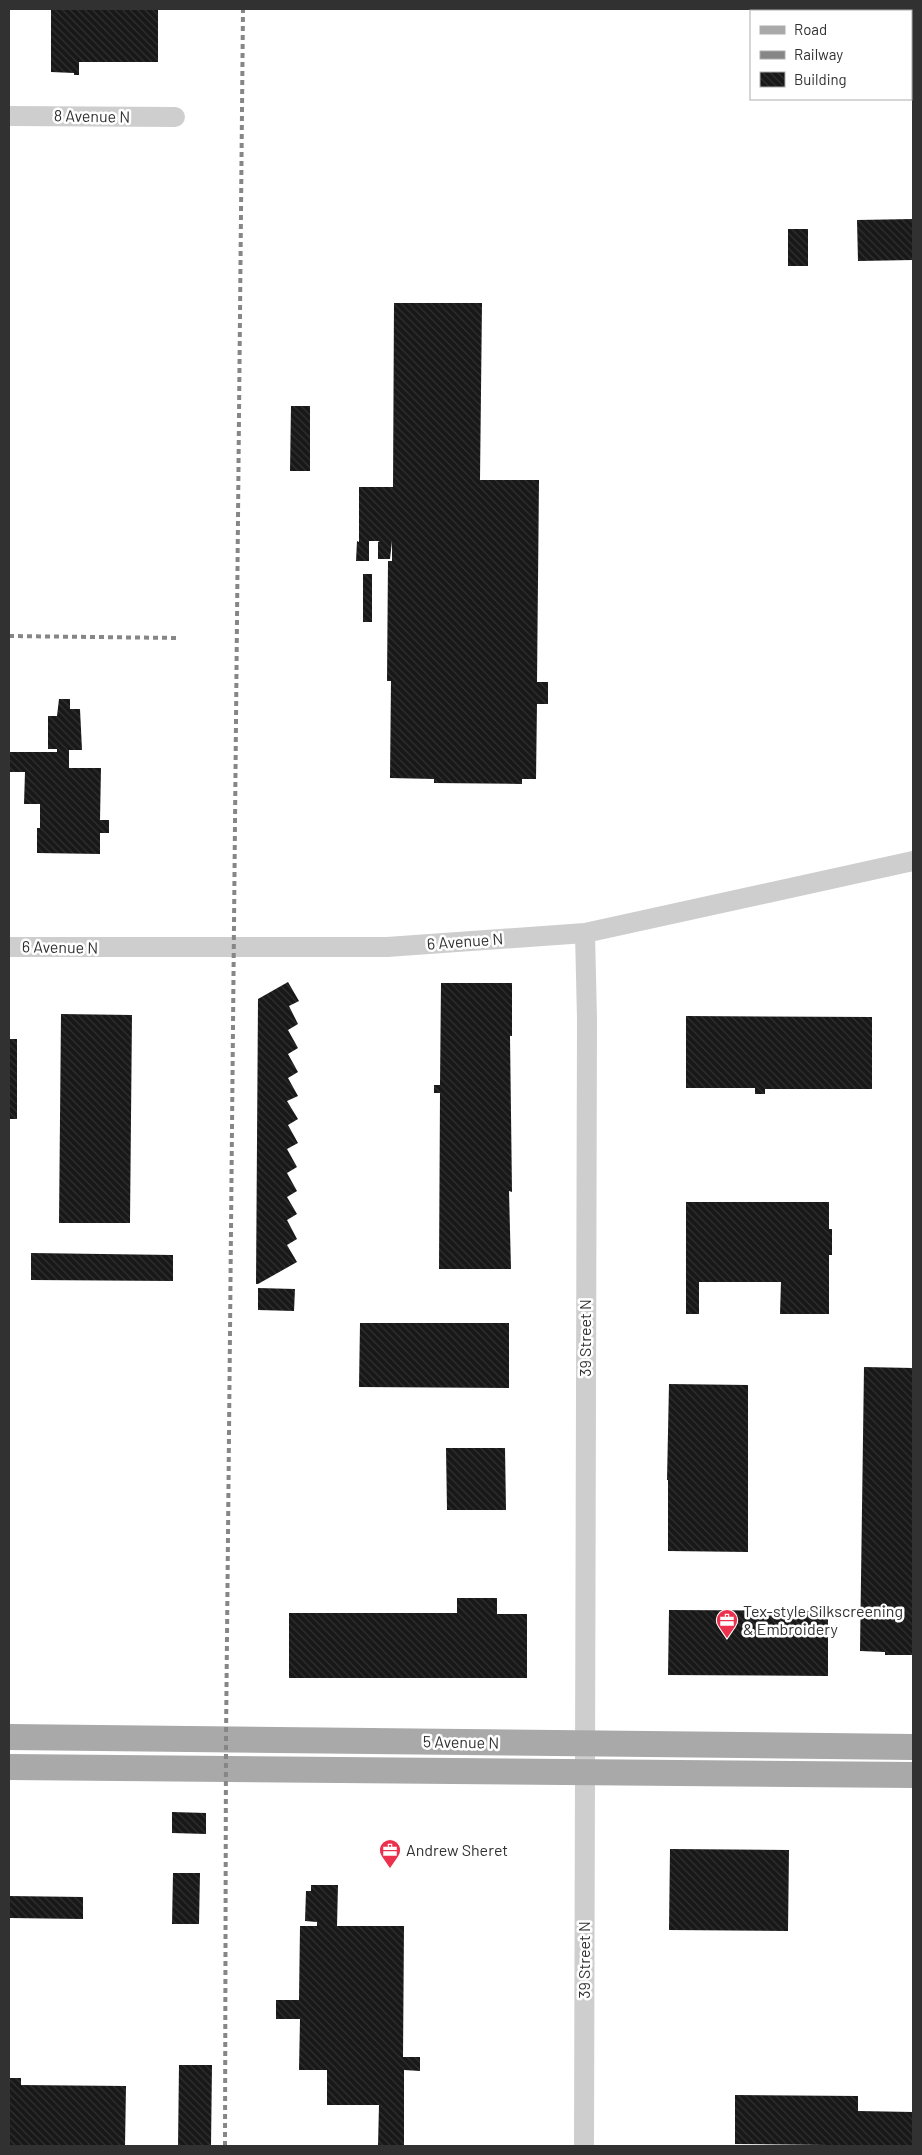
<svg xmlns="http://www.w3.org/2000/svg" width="922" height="2155" viewBox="0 0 922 2155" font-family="Barlow,sans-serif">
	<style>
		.building { fill: url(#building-back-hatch) }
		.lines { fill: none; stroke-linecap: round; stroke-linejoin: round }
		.minor { stroke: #cecece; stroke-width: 20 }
		.major { stroke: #a9a9a9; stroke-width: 26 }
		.rail { stroke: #868686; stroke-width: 4; stroke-dasharray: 5 4; stroke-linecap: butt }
		.labels { text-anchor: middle; stroke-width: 5; stroke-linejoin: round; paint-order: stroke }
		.street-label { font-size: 16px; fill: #313131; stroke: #fff }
		.poi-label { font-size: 16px; fill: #313131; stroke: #fff; text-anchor: start }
	</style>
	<defs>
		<pattern id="building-back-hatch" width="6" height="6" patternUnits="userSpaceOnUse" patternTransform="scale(1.25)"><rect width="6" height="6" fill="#181818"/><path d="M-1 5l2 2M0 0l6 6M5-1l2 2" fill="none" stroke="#313131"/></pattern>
	</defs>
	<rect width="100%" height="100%" fill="#fff"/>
	<path class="building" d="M51,9H158V62H79V75H74V73L51,72Z
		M913,219V260L858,261L857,220Z
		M788,229H808V266H788Z
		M394,303H482L480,480H539L537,682H548V704H537L536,779H522V784L434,783V779L390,778L391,681H387L388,561H392V541L390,559H378V542L380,541H369V561H356L357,541L359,542V487H393Z
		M291,406H310V471H290Z
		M363,574H372V622H363Z
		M59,699H70V709H80L82,750H69V768H101L100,820H109V833H100V854L37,853V828H40V804H24L25,772H9V752H57V749H48V716H57Z
		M288,982L299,1001L289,1006L298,1024L288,1030L298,1048L288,1054L298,1072L288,1078L298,1096L287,1101L298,1119L288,1125L298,1143L287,1149L297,1167L287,1173L297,1191L287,1197L297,1214L287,1220L297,1239L287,1245L297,1262L258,1284H256L258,999Z
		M441,983H512V1036H510L512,1192L509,1191L511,1269H439L440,1093H434V1085H440Z
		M61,1014L132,1015L130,1223H59Z
		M686,1016L872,1017V1089H765V1094H755V1088H686Z
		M9,1039H17V1119H9Z
		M686,1202H829V1229H832V1255H829V1314H780L781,1282H699V1314H686Z
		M31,1253L173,1255V1281L31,1280Z
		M258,1288L295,1289L294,1311L258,1310Z
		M360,1323H509V1388L359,1387Z
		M864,1367L913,1368V1655H885V1652L860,1651Z
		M669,1384L748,1385V1552L668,1551V1480H667Z
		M446,1448H505L506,1510H447Z
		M457,1598H497V1614H527V1678H289V1613H457Z
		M669,1610L828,1611V1676L668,1675Z
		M172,1812L206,1813V1834L172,1833Z
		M670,1849L789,1850L788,1931L669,1930Z
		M173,1873H200L199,1924H172Z
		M311,1885H338L337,1926H404L403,2057H420V2071L404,2070V2146H378L379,2105H327V2070H299L300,2019H276V2000H299L300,1926H317V1922L305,1921L306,1891H311Z
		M9,1896L83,1897V1919L9,1918Z
		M179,2065H212L211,2146H178Z
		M9,2078H21V2085L126,2086L125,2146H9Z
		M735,2095L858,2096V2111L913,2112V2146L735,2144Z"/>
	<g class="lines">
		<path class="minor" d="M9,116L175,117
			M9,947H387L585,933L913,861
			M584,2146L587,1019L585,933"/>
		<path class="major" d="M9,1737L913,1747
			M9,1767L913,1775"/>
		<path class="rail" d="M9,636L178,638
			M225,2146L226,1739L243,9"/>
	</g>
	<defs>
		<g id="office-pin" transform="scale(1.125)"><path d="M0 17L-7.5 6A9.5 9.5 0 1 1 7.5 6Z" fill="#eb314d" stroke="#fff"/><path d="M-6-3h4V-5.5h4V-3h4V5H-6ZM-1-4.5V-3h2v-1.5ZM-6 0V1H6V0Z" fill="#fff"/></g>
	</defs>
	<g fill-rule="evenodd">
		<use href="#office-pin" x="727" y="1620"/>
		<use href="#office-pin" x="390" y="1850"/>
	</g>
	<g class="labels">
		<g class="street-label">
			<text transform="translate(92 116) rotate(1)" y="6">8 Avenue N</text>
			<text transform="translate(465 941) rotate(-4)" y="6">6 Avenue N</text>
			<text transform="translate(60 947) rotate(1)" y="6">6 Avenue N</text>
			<text transform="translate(585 1338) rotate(-90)" y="6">39 Street N</text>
			<text transform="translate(461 1742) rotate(1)" y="6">5 Avenue N</text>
			<text transform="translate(584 1960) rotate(-90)" y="6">39 Street N</text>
		</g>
		<g class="poi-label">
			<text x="743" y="1617">Tex-style Silkscreening<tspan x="743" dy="18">&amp; Embroidery</tspan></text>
			<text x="406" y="1856">Andrew Sheret</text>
		</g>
	</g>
	<rect width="922" height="2155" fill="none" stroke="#313131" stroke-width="20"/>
	<rect x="750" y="10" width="162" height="90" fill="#ffffff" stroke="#adadad"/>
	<rect x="760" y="26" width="25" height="8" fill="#a9a9a9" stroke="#adadad"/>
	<text x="794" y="35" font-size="15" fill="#313131">Road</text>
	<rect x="760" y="51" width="25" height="8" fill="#868686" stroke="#adadad"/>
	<text x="794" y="60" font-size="15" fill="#313131">Railway</text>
	<rect x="760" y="72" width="25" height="15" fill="url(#building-back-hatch)" stroke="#adadad"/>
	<text x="794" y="85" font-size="15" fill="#313131">Building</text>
</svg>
